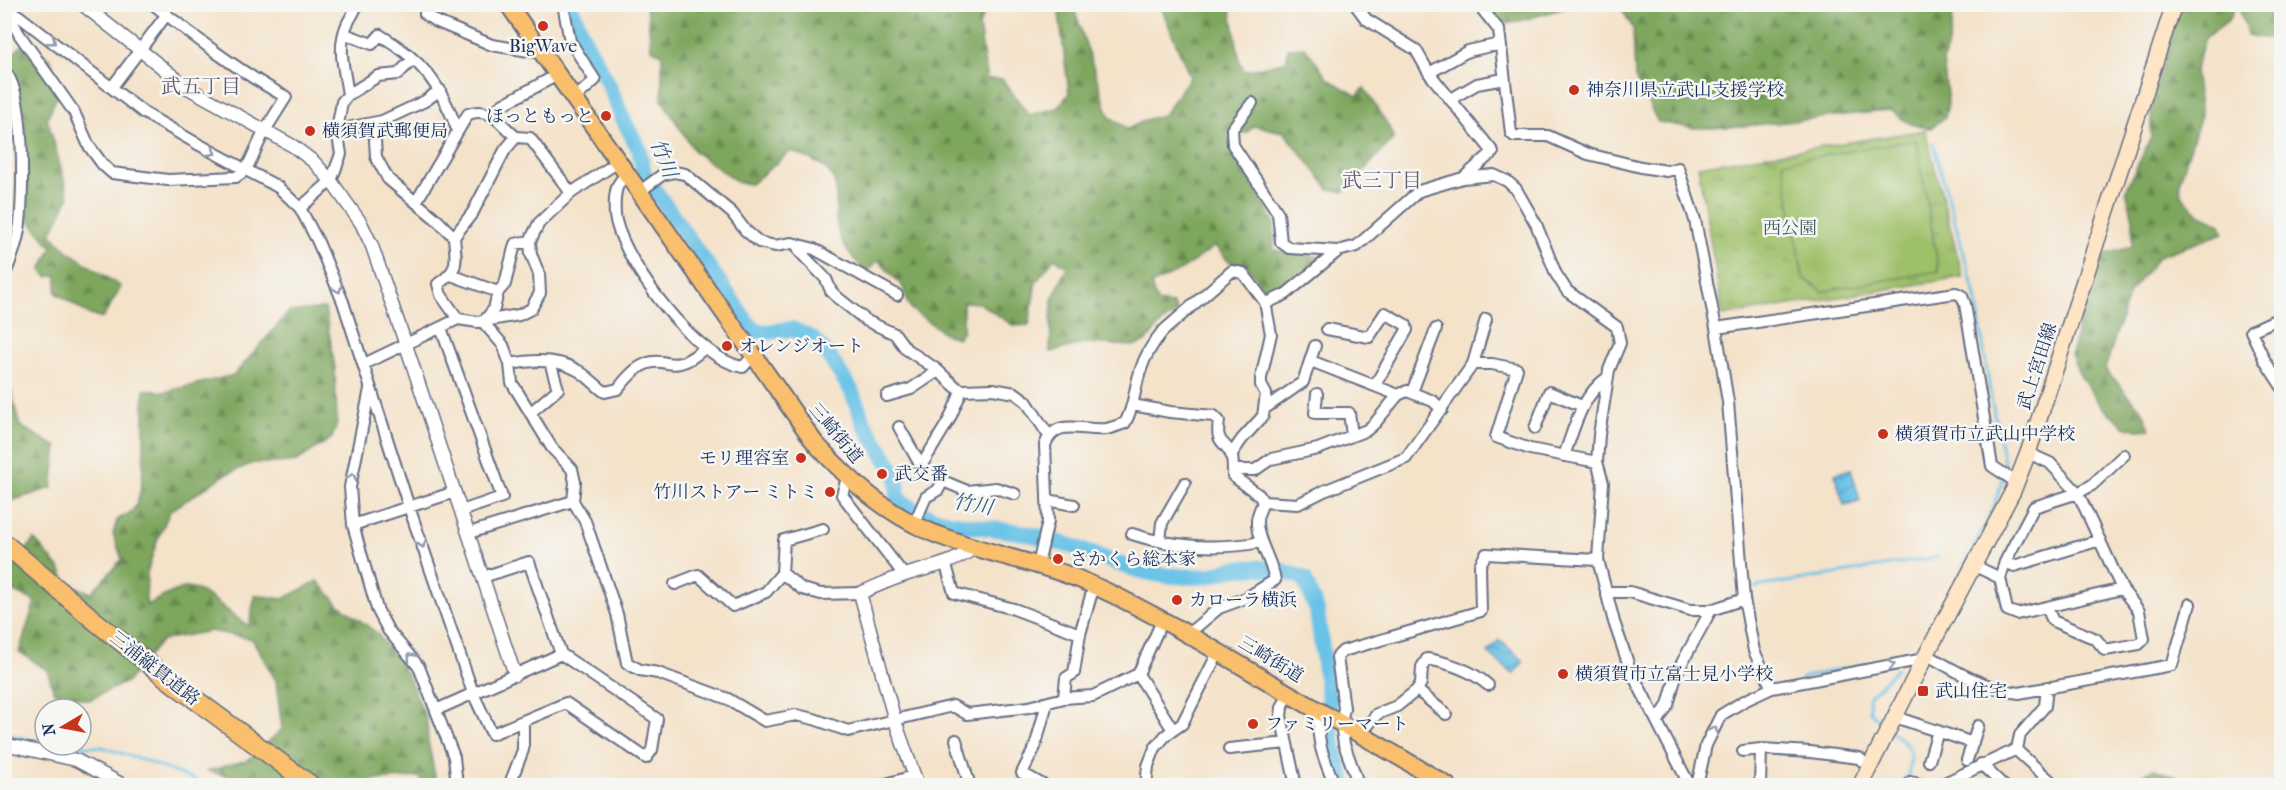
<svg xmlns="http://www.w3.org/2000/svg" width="2286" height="790" viewBox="0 0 2286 790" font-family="'IM FELL French Canon','Noto Serif JP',serif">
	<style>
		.forest { fill: url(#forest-firs); stroke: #4c6a5e; stroke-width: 1.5 }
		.park { fill: url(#park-tufts); stroke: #5c7864; stroke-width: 1.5 }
		.pitch { fill: #9ec069; stroke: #5c7864; stroke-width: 1.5 }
		.water { fill: url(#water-waves); stroke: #4278a2; stroke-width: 1.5 }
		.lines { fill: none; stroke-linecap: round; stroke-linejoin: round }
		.stream { stroke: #69c2e7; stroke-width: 3 }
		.river { stroke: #69c2e7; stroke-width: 16 }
		.minor-casing { stroke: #676e83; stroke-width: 14 }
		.tertiary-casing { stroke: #676e83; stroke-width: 15 }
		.secondary-casing { stroke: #676e83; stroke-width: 18 }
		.primary-casing { stroke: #676e83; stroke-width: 20 }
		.motorway-casing { stroke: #676e83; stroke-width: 21 }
		.minor { stroke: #fff; stroke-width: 10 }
		.tertiary { stroke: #fff; stroke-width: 12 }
		.secondary { stroke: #fde5c5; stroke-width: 15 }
		.primary { stroke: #f9bf6d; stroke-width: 16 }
		.motorway { stroke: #f9bf6d; stroke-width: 18 }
		.oneway { stroke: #8d97ae }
		.poi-dot { fill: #c8321e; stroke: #f6f6f2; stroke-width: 2 }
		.labels { text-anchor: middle; stroke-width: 5; stroke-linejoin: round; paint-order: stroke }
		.poi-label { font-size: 18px; fill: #1b2f5e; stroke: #f6f6f2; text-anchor: start }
		.park-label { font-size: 18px; fill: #425a61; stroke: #f6f6f2 }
		.street-label { font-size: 18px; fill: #1b2f5e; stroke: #f6f6f2 }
		.neighbourhood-label { font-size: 20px; fill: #625870; stroke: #f6f6f2 }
		.water-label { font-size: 20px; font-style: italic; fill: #325b87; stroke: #f6f6f2 }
	</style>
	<defs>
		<pattern id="forest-firs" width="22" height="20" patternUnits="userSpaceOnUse" patternTransform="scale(1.5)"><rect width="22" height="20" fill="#7ea65d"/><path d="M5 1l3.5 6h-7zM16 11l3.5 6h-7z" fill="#668850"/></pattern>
		<pattern id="park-tufts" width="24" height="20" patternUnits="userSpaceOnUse" patternTransform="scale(1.5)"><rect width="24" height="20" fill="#9ec069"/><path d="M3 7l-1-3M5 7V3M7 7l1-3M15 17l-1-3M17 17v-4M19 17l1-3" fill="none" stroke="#809c5a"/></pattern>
		<pattern id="water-waves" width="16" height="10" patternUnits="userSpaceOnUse" patternTransform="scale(1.5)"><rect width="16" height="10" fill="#69c2e7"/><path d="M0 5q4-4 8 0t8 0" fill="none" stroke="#569ebe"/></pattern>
	</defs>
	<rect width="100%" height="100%" fill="#f6f6f2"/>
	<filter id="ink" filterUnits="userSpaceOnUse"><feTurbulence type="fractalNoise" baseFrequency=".0167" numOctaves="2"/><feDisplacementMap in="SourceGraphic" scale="12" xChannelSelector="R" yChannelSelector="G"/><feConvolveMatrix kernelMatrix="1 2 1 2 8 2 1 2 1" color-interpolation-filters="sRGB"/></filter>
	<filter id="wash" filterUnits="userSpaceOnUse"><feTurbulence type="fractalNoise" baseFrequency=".008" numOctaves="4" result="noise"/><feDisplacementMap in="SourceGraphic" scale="24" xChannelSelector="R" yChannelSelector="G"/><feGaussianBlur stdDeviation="1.35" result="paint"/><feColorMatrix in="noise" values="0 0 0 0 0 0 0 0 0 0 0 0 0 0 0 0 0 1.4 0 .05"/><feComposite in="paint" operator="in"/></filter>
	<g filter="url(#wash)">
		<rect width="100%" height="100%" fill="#f4e2c9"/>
		<path class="forest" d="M645,5H988L979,26L987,79H1002L1029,115L1057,108L1069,94L1058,5H1073L1109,116L1128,129L1145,120L1164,115L1190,77L1161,7L1156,5H1230L1240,63L1245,71L1287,61L1288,48L1305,47L1328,79L1357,96L1364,88L1388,125L1394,138L1344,192L1329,189L1284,132L1254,126L1246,133L1237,134L1229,143L1274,222V250L1320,257L1283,293L1267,294L1248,266L1229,262L1215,246L1183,269L1151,285L1157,302L1173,304L1177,312L1161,324L1145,342L1133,346L1087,343L1050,352L1052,300L1067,267L1054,258L1036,282L1029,325L1014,326L979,303L963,302V330L958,338L947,335L912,310L907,302L903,287L878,260L868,272C854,262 840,243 837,226C834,209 841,184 828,171C819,161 802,156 791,151L751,184L739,183L695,152L662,100V54L651,49L648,16Z
			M1477,5H1575L1513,23L1491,25Z
			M1619,5H1954L1950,38L1943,61L1948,103L1945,117L1931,128C1914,127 1905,122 1892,111C1826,115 1761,128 1695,128C1683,127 1670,124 1658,122L1635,78L1633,28Z
			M2180,5H2236L2230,19L2205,38L2195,70L2201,115L2180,180L2181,195L2199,214L2219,223L2224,233L2159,256L2129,293L2105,369L2144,413L2150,429L2138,430L2124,426L2100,405L2079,374L2071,354L2097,256L2132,247L2133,219L2126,190L2151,137V105Z
			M2239,5H2281V44V41L2247,35Z
			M25,43L51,59L58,95L47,118L69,197L51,234L68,251L121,287L103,318L90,315L56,293L57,275L47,277L41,270L52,247L28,219L23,144L25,120L8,58Z
			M325,308L335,368L337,424L332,438L297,461L278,463H253L225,475L170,511L157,541L147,573L146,605C156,601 175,589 185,588C207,587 230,616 249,626L255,595L283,599L318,581L338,604L377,633L407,674L427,720L428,741L437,785H423L419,777L373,780L351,785H268L207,771L248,760L282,729L276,681L252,639L211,631L162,640L127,682L89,700L54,692L47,670L19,652L35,601L5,588L4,564L12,571L34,539L60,569L67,583L91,593L122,559L113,534L117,520C121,517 130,514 133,510C148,492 143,415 144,389L164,392L234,375L289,312Z
			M5,390H11L20,426L57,447L52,488L5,503Z
			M2154,769L2199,785H2087L2089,777L2124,783Z"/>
		<path class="park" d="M1925,130L1963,277L1723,316L1698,166Z"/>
		<path class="pitch" d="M1916,140L1939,271L1823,291L1803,278L1783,162Z"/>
		<path class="water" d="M1851,469L1860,501L1844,505L1835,474Z
			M1499,640L1524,661L1513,674L1488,653Z"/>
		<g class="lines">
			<path class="stream" d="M1933,143L1976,297L1991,398L2005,467L2004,472
				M1756,587L1938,557
				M1953,589L1993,509L2003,478
				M1904,659L1926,640
				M1801,678L1906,655
				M1885,726L1870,712L1869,697L1896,669
				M1892,732C1914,749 1912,750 1908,777L1897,786
				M4,733L45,744
				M65,745L102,747L146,761L210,786"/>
			<path class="river" d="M570,4L583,37L608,83L624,121L639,149L644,175L753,330L767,332L792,329L813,339L828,355L851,390L864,423L897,476L898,498C932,527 977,525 1019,532C1034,534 1049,540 1064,544C1095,552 1123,569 1155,574C1171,576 1190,578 1206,576C1215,576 1223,570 1232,569C1256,565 1282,570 1304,578L1317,611L1329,700L1332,742L1345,786"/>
		</g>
	</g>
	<g filter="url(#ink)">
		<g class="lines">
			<g class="minor-casing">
				<path id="minor" d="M563,4L570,41L595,80L574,99
					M1355,4L1366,19L1416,50L1429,73L1493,152L1463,178
					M1478,4L1499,30L1511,133L1514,136H1548L1588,154L1641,167L1667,171L1678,168L1695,220L1716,328L1728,402L1744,599L1754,651L1772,688
					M4,7L19,16L144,113L196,143L278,187L300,208L318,242L343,302L409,507L473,693L492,734L566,703L646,758L652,750L657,719L561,654L529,562L483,577
					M5,7L19,34L74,112L89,146L103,165L112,173L168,180L236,177L246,170L264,132L286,97C238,71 196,38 153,4
					M426,9L425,14L435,21L492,45L541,53
					M345,34L372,44L380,35C422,60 440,84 457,129
					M4,71C26,88 23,195 20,223C18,242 12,258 4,276
					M1429,73L1468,51L1500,44
					M112,87L167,14
					M348,95C345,71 337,50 346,27C349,19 355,12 357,4
					M1451,99L1477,84L1504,79
					M1252,103L1232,129L1233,145L1278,213L1281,242L1289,248L1338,251
					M491,114L502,105L557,75
					M374,123L376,157L388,179L436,219L454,237C456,262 460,269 438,284L441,295L458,319
					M337,130L382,121L425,101L440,90
					M626,173C624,177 620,181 618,185C614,193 614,213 616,221C627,266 696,359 743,367L753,356
					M639,192L662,175L674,172L685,174L732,213L745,230L759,242L775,246L792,243L814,249L897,295
					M416,202L468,114C491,106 499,123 516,137
					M300,208L331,181L341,154L337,130L342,102L348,95L378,76L398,74L413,59
					M454,237L473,212L505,150L516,137L530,138L571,193
					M797,245L800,252L826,279L831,291L838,298L867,321L895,334L906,349L936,369L957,388L962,390L993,389L1015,393L1026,401L1049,436
					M451,275L498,292L494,309L485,320
					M498,292L505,284L515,244L530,241
					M1265,302H1269L1286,294L1338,251L1357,246L1419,191L1463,178L1494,175L1507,181L1516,189L1536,224L1556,274L1567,291L1617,327L1620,343L1609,370L1599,435L1597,462L1603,483L1598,560
					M2282,317L2251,331L2265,361L2282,387
					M482,321L503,345L510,364L512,383L552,448L572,469L575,482L573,501L585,521L603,573L617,614L627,663L640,670L658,673L728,699L765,721L796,715L814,719L848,731L953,706L967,714L1029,707L1064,698L1093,696L1138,674L1163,619
					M441,328L502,497L461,511
					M1716,328L1956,293L1962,296L1965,304L1992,466L2016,482
					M1327,329L1369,337L1385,313L1406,325L1407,330L1375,385
					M1311,361L1398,395
					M364,364L458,319L478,322L519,315L531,309L540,293L539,274L531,254L530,241L539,223L571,193L618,162
					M510,364C531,360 556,358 575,369C586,374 595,385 605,392L618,389C628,376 642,359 661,362C668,363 673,365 680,363C690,361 697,354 705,348
					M1473,364H1492L1517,369L1496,437L1530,449L1597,462
					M370,389L350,487L353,525L377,609L388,630L419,667L454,757L457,786
					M1412,392L1436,329
					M1317,394L1315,413H1349L1352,435
					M887,396L911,389L938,371
					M1133,405L1170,412L1214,416L1219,421C1215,446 1226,440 1232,456C1233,462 1233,470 1233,476L1259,495L1263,502
					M1264,409L1303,382L1315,346
					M530,413L558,389L550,362
					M899,427L921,466
					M1535,428L1549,392L1582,406
					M2028,453L2050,463L2078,493L2122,589L2139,611L2144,639L2139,644L2105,650L2096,639L2053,621L2047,608
					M1564,456C1575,426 1581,396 1608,377
					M1233,470H1255L1271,459L1318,449L1367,430L1375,423L1398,395L1407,391L1433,401L1442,410
					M917,473L949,420L962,390
					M847,478L842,495L904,575
					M1047,500L1074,505
					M914,524L926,497L938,490L943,481L967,491L996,488L1015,494
					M353,525L455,492
					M823,529L784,540L782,573L802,589L821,594L860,593
					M469,533L573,501
					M1132,534C1171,547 1220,550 1261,542
					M1160,541L1162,523L1185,483
					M2005,562L2014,566L2100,540
					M946,565L954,593L1014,609L1080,634L1074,673L1066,678L1064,698
					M1038,565L1048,521L1045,445C1056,416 1083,432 1106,429C1112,428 1119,425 1125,423C1135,406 1134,387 1141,369C1145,356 1153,343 1162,332L1232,271L1243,273L1265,302L1271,334L1261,378V385L1266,394L1263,416L1242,439L1231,455
					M1973,565L2000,578
					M675,584L698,575L733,606L766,592L782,573
					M2122,589L2017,614L2007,610L2000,578L2005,562L2034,507L2078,493L2092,485L2124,455
					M1606,592H1630L1690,610H1711
					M1080,634L1094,585
					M1188,634L1219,608L1246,598L1275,580C1272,561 1256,539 1257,521C1257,515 1261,508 1263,502L1298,504L1324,491L1406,458L1473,364L1486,319
					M1926,654C1956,672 1984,688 2019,693L2172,665L2190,604
					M1138,674L1173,730
					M1417,690L1446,714
					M1289,694L1282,707L1281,716L1296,786
					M436,710L561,654
					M1319,710C1316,743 1323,756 1335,786
					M1895,717L1973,743
					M1658,721L1668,705L1677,672L1711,610L1744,599
					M1360,735L1377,714L1397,706L1417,690L1421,683L1422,667L1427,659C1450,663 1471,670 1488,685
					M956,740L970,786
					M1229,749L1286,743
					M2015,749L2056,786
					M1743,751L1761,749L1810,752L1859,758L1870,768
					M1967,760L1978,726
					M1929,761L1938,731
					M1981,764L2004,786
					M1910,782L1930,786
					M509,786L523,750V721
					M879,786L914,776
					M1045,786L1022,773L1035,747L1047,703
					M1146,786L1148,766L1155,748L1166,735L1182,724L1219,651
					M1359,786L1344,744L1341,724L1344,708L1337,657L1343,651L1481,611L1480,565L1486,554L1598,560L1614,622L1630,669L1690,786
					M1419,786L1426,772
					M1697,786L1706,745L1721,715L1744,701L1772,688L1924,659
					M1760,786L1761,749
					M1938,786L2017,749L2020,735L2045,706L2047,687"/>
			</g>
			<g class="tertiary-casing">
				<path id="tertiary" d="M82,4L188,88L293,146L314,162L331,181L361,223L372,246L406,345L515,675
					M4,744L76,760L125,786
					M918,786L895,721L860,593C875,587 889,580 905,575C930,567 954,564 975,547"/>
			</g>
			<g class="secondary-casing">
				<path id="secondary" d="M1860,786L1924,659L2013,491L2028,453L2174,4"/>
			</g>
			<g class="primary-casing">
				<path id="primary" d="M508,4L815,443C850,481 885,513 933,533C986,555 1044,562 1097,587C1164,618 1226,657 1291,695C1343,725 1396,754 1448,786"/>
			</g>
			<g class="motorway-casing">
				<path id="motorway" d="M4,543L95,621L173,683L312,786"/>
			</g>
			<use href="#minor" class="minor"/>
			<use href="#tertiary" class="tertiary"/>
			<use href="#secondary" class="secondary"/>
			<use href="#primary" class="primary"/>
			<use href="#motorway" class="motorway"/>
		</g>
		<defs><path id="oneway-chevron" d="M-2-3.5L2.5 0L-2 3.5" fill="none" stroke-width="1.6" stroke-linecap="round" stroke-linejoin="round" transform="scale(1.5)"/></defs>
		<g class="oneway">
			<use href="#oneway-chevron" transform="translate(52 41) rotate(38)"/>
			<use href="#oneway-chevron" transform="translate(212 152) rotate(28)"/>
			<use href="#oneway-chevron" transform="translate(338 289) rotate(67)"/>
			<use href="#oneway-chevron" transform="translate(352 477) rotate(-78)"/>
			<use href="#oneway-chevron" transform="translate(422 544) rotate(71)"/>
			<use href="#oneway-chevron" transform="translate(411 657) rotate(-131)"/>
			<use href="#oneway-chevron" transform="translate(1891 665) rotate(-11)"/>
			<use href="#oneway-chevron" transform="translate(1714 730) rotate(-64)"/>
		</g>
	</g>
	<g class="poi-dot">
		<circle cx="543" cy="26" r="6"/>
		<circle cx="1574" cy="90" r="6"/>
		<circle cx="606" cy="116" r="6"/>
		<circle cx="310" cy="131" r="6"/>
		<circle cx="727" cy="346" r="6"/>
		<circle cx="1883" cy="434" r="6"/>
		<circle cx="801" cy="458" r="6"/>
		<circle cx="882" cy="474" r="6"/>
		<circle cx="830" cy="492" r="6"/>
		<circle cx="1058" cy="559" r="6"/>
		<circle cx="1177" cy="600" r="6"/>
		<circle cx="1563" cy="674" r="6"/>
		<rect x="1917" y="685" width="12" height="12" rx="3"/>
		<circle cx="1253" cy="724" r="6"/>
	</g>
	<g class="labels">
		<g class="poi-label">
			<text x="543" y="52" text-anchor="middle">BigWave</text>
			<text x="1586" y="96">神奈川県立武山支援学校</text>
			<text x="594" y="122" text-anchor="end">ほっともっと</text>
			<text x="322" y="137">横須賀武郵便局</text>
			<text x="739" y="352">オレンジオート</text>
			<text x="1895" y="440">横須賀市立武山中学校</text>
			<text x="789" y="464" text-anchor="end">モリ理容室</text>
			<text x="894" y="480">武交番</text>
			<text x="818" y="498" text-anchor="end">竹川ストアー ミトミ</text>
			<text x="1070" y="565">さかくら総本家</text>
			<text x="1189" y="606">カローラ横浜</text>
			<text x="1575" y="680">横須賀市立富士見小学校</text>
			<text x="1935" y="697">武山住宅</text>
			<text x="1265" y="730">ファミリーマート</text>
		</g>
		<g class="park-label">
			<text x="1790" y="234">西公園</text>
		</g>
		<g class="street-label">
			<text transform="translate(2037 366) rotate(-72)" y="6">武上宮田線</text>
			<text transform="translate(836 433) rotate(50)" y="6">三崎街道</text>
			<text transform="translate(1271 659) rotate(31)" y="6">三崎街道</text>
			<text transform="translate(155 668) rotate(38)" y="6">三浦縦貫道路</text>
		</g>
		<g class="neighbourhood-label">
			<text x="201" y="93">武五丁目</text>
			<text x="1382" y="187">武三丁目</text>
		</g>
		<g class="water-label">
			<text transform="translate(664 158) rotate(68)" y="7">竹川</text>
			<text transform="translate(973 504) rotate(10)" y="7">竹川</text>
		</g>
	</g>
	<rect width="2286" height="790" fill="none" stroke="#f6f6f2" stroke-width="24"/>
	<g transform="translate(63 727) rotate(260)"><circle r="28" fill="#f6f6f2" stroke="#9ea6b7" stroke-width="1.5"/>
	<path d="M0-4.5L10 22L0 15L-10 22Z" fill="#c8321e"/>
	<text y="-9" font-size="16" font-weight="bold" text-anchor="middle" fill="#1b2f5e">N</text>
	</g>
</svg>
